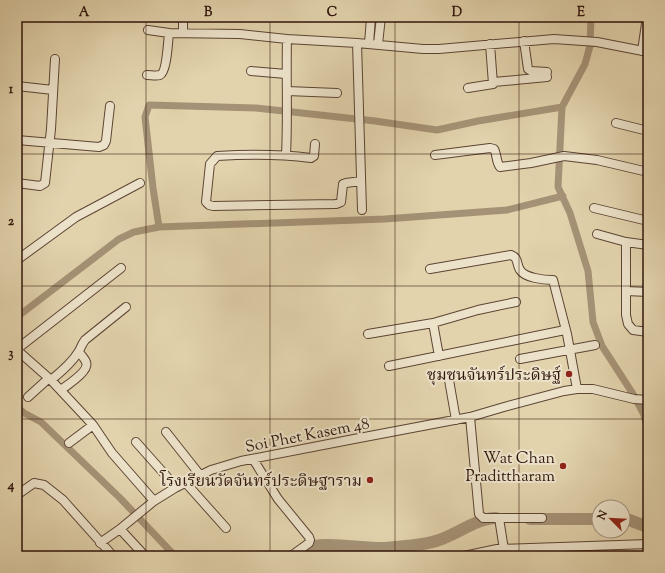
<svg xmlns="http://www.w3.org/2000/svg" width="665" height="573" viewBox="0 0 665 573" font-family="'Sorts Mill Goudy','Noto Serif Thai',serif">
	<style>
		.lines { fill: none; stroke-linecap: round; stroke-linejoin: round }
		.canal { stroke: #a59276; stroke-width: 7 }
		.river { stroke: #a59276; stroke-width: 12 }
		.minor-casing { stroke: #5c4433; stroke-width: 10 }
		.minor { stroke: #ece2ca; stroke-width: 8 }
		.grid { fill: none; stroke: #2f140a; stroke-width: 1; stroke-opacity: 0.55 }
		.poi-dot { fill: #8f2418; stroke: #ece2ca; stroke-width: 1.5 }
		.labels { text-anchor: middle; stroke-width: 4; stroke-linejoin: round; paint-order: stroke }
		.poi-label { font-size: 16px; fill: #2f140a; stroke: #ece2ca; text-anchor: end }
		.street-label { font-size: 16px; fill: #2f140a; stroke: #ece2ca }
		.neatline { fill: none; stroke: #2f140a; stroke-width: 1.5 }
		.grid-label { font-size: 13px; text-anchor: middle; font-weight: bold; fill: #2f140a }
	</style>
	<rect width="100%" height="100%" fill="#e2d3ad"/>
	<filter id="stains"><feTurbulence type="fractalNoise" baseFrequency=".005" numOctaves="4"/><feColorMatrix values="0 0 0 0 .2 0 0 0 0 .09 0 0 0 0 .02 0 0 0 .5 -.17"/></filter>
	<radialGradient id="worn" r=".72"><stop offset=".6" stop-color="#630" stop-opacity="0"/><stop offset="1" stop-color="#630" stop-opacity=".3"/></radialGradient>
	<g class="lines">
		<path class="canal" d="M591,17L590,46L585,64L562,107L558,187L570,213L588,271L593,322L602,346L633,394L644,415L648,430
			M159,227L153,188L145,117L149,105L256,108L375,121L437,130L478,121L562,107
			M17,317L119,239L134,232L159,227L385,219L507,210L563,196
			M17,407L24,413L41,422L120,498L175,556"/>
		<path class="river" d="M530,519H599
			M623,520H629L648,527
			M296,556C298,554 301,551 303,549C322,540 363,549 385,548C403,546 422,546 439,540C457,534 478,518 496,518"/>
		<g class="minor-casing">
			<path id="minor" d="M148,30L169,33L240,34L287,39L357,43L423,49H439L554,39L597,42L648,52
				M183,33V17
				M524,41L528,69L531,71L547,72
				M357,43L362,210
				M369,44L371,17
				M378,44L381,17
				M642,51L647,17
				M251,71L286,74
				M147,75C151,75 156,76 160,75C167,72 168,40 169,33
				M494,82L547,77
				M17,86L53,90
				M468,88L493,84L490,44
				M287,91L337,93
				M616,123L648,131
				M17,140L99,147L104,145L106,141L110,106
				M315,144L314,156L311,158C279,154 249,154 217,156L210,164L206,202L209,205L213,206L336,204L341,202L343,184L346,183L361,181
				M286,155C288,116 286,78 287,39
				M435,155L490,148L494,149C497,154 496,162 500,167L531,163L564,156L597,160L648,172
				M17,183L40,186L45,183L51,129L55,59
				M594,208L648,221
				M597,234L626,242L648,245
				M626,242V315L628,324L633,330L648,332
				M17,260L76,217L140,183
				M430,269L511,255C519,258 516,264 520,270C525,278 544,280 553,280L567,334L577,389
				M626,291L648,292
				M433,323L439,356
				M368,334L433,323L478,310L516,302
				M17,349L121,268
				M17,350L51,380L93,425L112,453L154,501
				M520,359L595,345
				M389,366L565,330
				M51,380C61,372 72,363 79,351C81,347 82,344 85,340L126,307
				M449,380L456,420
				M61,390C67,385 90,371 86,362C85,359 81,355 79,352
				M28,397L49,378
				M470,417L479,514L483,518H542
				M166,432L200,475
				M136,442L176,487
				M69,443L93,425
				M253,459L278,499L309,537L310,540L309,543L291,556
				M185,482L226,528
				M17,495L34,483L44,485L63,500L113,556
				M499,518L505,556
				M120,529L145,556
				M100,543L120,529L154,501L175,488L211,470L241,461L354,439L470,417L504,407L564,391L577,389H593L634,399L648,400
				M464,556L497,549L648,544"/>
		</g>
		<use href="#minor" class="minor"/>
	</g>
	<path class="grid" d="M146,17V556M270,17V556M395,17V556M519,17V556M17,154H648M17,286H648M17,419H648"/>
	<g class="poi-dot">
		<circle cx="569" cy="374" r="4"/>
		<circle cx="563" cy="466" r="4"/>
		<circle cx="370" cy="480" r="4"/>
	</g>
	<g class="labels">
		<g class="poi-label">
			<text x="561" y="380">ชุมชนจันทร์ประดิษฐ์</text>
			<text x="555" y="463">Wat Chan<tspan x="555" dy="18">Pradittharam</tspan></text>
			<text x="362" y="486">โรงเรียนวัดจันทร์ประดิษฐาราม</text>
		</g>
		<g class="street-label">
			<text transform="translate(307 434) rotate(-11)" y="6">Soi Phet Kasem 48</text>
		</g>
	</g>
	<rect width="665" height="573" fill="none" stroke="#e2d3ad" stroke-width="44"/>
	<g transform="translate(611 519) rotate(294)"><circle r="19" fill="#ece2ca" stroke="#a0907d"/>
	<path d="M0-3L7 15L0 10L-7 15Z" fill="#8f2418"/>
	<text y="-6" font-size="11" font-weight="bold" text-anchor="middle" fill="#2f140a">N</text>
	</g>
	<rect x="22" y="22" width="621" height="529" class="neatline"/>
	<g class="grid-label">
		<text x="84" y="16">A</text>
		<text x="208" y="16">B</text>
		<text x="332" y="16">C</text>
		<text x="457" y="16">D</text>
		<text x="581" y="16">E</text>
		<text x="11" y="93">1</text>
		<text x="11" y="225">2</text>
		<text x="11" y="357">3</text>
		<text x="11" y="489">4</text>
	</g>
	<rect width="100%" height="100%" filter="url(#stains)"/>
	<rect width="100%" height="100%" fill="url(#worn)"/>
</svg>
